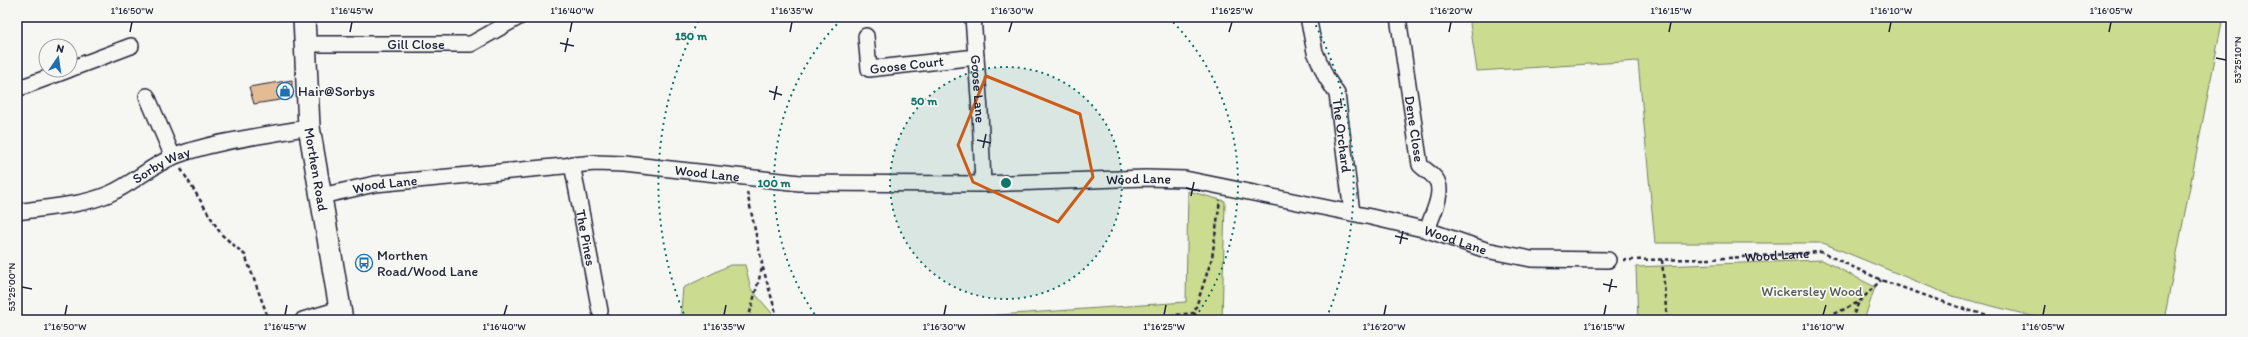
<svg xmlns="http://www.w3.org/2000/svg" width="2248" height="337" viewBox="0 0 2248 337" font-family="Itim,sans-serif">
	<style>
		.green { fill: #cbdc90; stroke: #767f66 }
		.building { fill: #e4bc94; stroke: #22223b }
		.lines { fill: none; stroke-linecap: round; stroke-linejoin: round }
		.minor-casing { stroke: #22223b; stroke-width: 18 }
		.secondary-casing { stroke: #22223b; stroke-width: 24 }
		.path { stroke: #22223b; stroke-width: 2.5; stroke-dasharray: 4 3; stroke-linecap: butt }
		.minor { stroke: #f6f6f2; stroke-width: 15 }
		.secondary { stroke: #f6f6f2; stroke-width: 21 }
		.marked { fill: none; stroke: #e8590c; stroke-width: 3; stroke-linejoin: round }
		.ticks { fill: none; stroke: #22223b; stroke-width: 1.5 }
		.ring { fill: none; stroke: #0f766e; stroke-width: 2; stroke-dasharray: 2 4 }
		.labels { text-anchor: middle; stroke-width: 3.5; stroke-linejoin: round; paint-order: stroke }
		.street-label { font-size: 14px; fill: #22223b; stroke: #f6f6f2 }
		.poi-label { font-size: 14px; fill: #22223b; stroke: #f6f6f2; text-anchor: start }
		.park-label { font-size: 14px; fill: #555a54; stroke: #f6f6f2 }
		.centre { fill: #0f766e; stroke: #f6f6f2; stroke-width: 2 }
		.ring-label { font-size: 12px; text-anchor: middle; font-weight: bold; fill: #0f766e; stroke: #f6f6f2; stroke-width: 3.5; stroke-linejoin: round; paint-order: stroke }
		.neatline { fill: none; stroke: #22223b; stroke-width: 1.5 }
		.ticks-label { font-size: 10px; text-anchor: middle; fill: #22223b }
	</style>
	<rect width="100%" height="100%" fill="#f6f6f2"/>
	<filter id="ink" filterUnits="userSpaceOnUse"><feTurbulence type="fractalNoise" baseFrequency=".025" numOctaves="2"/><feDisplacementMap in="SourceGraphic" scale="8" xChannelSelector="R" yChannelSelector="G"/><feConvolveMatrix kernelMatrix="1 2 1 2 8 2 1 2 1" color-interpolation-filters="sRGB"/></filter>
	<g filter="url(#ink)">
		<path class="green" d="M1469,17H2223L2164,320H2048L1952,296L1823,243H1655L1638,61L1477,71Z
			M1188,191L1225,201L1222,320H927L1186,302Z
			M1822,260L1875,287L1864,320H1638L1636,267Z
			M730,265H745L751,289L777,319L868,320H680L683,288Z"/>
		<path class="building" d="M292,80V98L254,104L249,87Z"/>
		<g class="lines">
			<g class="minor-casing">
				<g id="minor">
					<path id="s2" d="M973,17L980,111L983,184"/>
					<path id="s3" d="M1308,17L1315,52L1326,77L1337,94L1352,213"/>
					<path id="s4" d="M1398,17L1420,165C1425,170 1430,172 1434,177C1447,189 1431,217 1427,230"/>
					<path id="s5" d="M866,36L869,69L976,57"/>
					<path id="s6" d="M305,44H471L519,17"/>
					<path d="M70,69L131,46"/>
					<path d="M17,89L68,70"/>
					<path d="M147,96L173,157"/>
					<path id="s7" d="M572,164L600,311"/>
					<path id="s8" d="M321,196L375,184L595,163L624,164L800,183L983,184L1145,178L1185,179L1371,217L1427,230L1486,250L1531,259L1608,260"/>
					<path id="s9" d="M17,212C47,207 81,206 109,194C133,184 151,165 175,156C218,140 265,136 309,127"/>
					<path d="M303,320L340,309"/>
				</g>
			</g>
			<g class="secondary-casing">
				<g id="secondary">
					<path id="s10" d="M304,17L309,127L342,320"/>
				</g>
			</g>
			<g class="path">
				<path d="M181,169L221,234L245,255L269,320"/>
				<path d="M747,192L763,268L778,320"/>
				<path id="s1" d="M1623,260L1711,259L1821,252L1881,280L1967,310L2009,320"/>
				<path d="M1662,260L1667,320"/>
				<path d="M1194,313L1199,320"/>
				<path d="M748,320L762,268"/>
				<path d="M1057,320H1065"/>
				<path d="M1128,320L1194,313L1212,258L1220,200"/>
				<path d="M1822,320L1859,302L1881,280"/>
				<path d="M1851,320L1859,302"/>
			</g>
			<use href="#minor" class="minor"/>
			<use href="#secondary" class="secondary"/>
		</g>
	</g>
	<path class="marked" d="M986,76L1080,114L1093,177L1058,222L973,182L958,145Z"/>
	<path class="ticks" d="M130,32L132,22M350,32L352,22M570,32L572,22M790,32L792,22M1009,32L1012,22M1229,32L1232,22M1449,32L1451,22M1669,32L1671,22M1889,32L1891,22M2109,32L2111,22M560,43L574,46M565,52L568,38M2216,58L2226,60M769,91L782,95M774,100L777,86M977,140L991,143M983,148L986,134M1186,188L1200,191M1191,196L1194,182M1395,236L1408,239M1400,244L1403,231M1603,284L1617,287M22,287L32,289M1609,292L1612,279M65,315L67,305M285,315L287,305M504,315L507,305M724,315L726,305M944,315L946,305M1164,315L1166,305M1384,315L1386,305M1604,315L1606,305M1823,315L1826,305M2043,315L2045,305"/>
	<circle cx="1006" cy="183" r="116" fill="#0f766e" fill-opacity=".12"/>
	<g class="ring">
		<circle cx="1006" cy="183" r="116"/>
		<path d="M818 319A232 232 0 0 1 843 18M1169 18A232 232 0 0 1 1194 319"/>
		<path d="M686 319A348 348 0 0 1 699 20M1313 20A348 348 0 0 1 1326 319"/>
	</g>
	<defs>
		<g id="shop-ring" transform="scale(0.9)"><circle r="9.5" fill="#f6f6f2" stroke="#1f6fb2" stroke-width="1.5"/><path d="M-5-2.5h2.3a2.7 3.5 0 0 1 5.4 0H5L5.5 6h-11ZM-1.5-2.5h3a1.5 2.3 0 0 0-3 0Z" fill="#1f6fb2"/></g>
		<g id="bus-ring" transform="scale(0.9)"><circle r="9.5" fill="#f6f6f2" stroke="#1f6fb2" stroke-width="1.5"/><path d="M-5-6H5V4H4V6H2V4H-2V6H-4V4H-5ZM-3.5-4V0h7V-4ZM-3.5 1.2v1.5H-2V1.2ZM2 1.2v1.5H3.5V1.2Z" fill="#1f6fb2"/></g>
	</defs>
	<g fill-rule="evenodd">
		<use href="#shop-ring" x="285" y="91"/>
		<use href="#bus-ring" x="364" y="263"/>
	</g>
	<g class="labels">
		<g class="street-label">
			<text dy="5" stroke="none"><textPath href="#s6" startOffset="111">Gill Close</textPath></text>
			<text dy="5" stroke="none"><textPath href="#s5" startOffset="71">Goose Court</textPath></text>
			<text dy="5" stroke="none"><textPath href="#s2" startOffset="72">Goose Lane</textPath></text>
			<text dy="5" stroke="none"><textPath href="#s4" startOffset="113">Dene Close</textPath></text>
			<text dy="5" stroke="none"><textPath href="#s3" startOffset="125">The Orchard</textPath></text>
			<text dy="5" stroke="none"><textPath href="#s9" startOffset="154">Sorby Way</textPath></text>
			<text dy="5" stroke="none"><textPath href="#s10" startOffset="153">Morthen Road</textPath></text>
			<text dy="5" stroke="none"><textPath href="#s8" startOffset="389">Wood Lane</textPath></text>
			<text dy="5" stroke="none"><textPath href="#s8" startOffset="821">Wood Lane</textPath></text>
			<text dy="5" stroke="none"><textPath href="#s8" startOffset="65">Wood Lane</textPath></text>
			<text dy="5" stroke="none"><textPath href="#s7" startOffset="75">The Pines</textPath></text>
			<text dy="5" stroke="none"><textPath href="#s8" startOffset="1145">Wood Lane</textPath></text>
			<text dy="5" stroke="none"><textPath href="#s1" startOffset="154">Wood Lane</textPath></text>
		</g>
		<g class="poi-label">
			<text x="298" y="96">Hair@Sorbys</text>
			<text x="377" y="260">Morthen<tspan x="377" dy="16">Road/Wood Lane</tspan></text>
		</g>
		<g class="park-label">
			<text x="1812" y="296">Wickersley Wood</text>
		</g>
	</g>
	<circle cx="1006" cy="183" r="6" class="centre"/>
	<g class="ring-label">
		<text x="691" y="40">150 m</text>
		<text x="924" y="105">50 m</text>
		<text x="774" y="187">100 m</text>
	</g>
	<rect width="2248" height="337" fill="none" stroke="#f6f6f2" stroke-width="44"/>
	<g transform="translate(58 58) rotate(13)"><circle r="19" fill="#f6f6f2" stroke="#a1a1a9"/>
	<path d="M0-3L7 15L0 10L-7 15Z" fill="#1f6fb2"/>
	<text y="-6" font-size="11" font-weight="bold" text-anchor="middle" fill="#22223b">N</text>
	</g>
	<rect x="22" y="22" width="2204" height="293" class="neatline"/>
	<g class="ticks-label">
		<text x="132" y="14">1°16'50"W</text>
		<text x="352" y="14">1°16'45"W</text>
		<text x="572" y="14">1°16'40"W</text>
		<text x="792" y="14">1°16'35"W</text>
		<text x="1012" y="14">1°16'30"W</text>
		<text x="1232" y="14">1°16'25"W</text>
		<text x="1451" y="14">1°16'20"W</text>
		<text x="1671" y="14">1°16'15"W</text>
		<text x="1891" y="14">1°16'10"W</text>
		<text x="2111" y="14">1°16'05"W</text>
		<text transform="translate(2237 60) rotate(-90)" y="4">53°25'10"N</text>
		<text transform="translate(11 287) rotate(-90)" y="4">53°25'00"N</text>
		<text x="65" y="330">1°16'50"W</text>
		<text x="285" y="330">1°16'45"W</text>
		<text x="504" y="330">1°16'40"W</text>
		<text x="724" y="330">1°16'35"W</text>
		<text x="944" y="330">1°16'30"W</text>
		<text x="1164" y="330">1°16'25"W</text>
		<text x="1384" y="330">1°16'20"W</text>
		<text x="1604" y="330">1°16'15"W</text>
		<text x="1823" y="330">1°16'10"W</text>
		<text x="2043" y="330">1°16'05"W</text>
	</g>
</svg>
